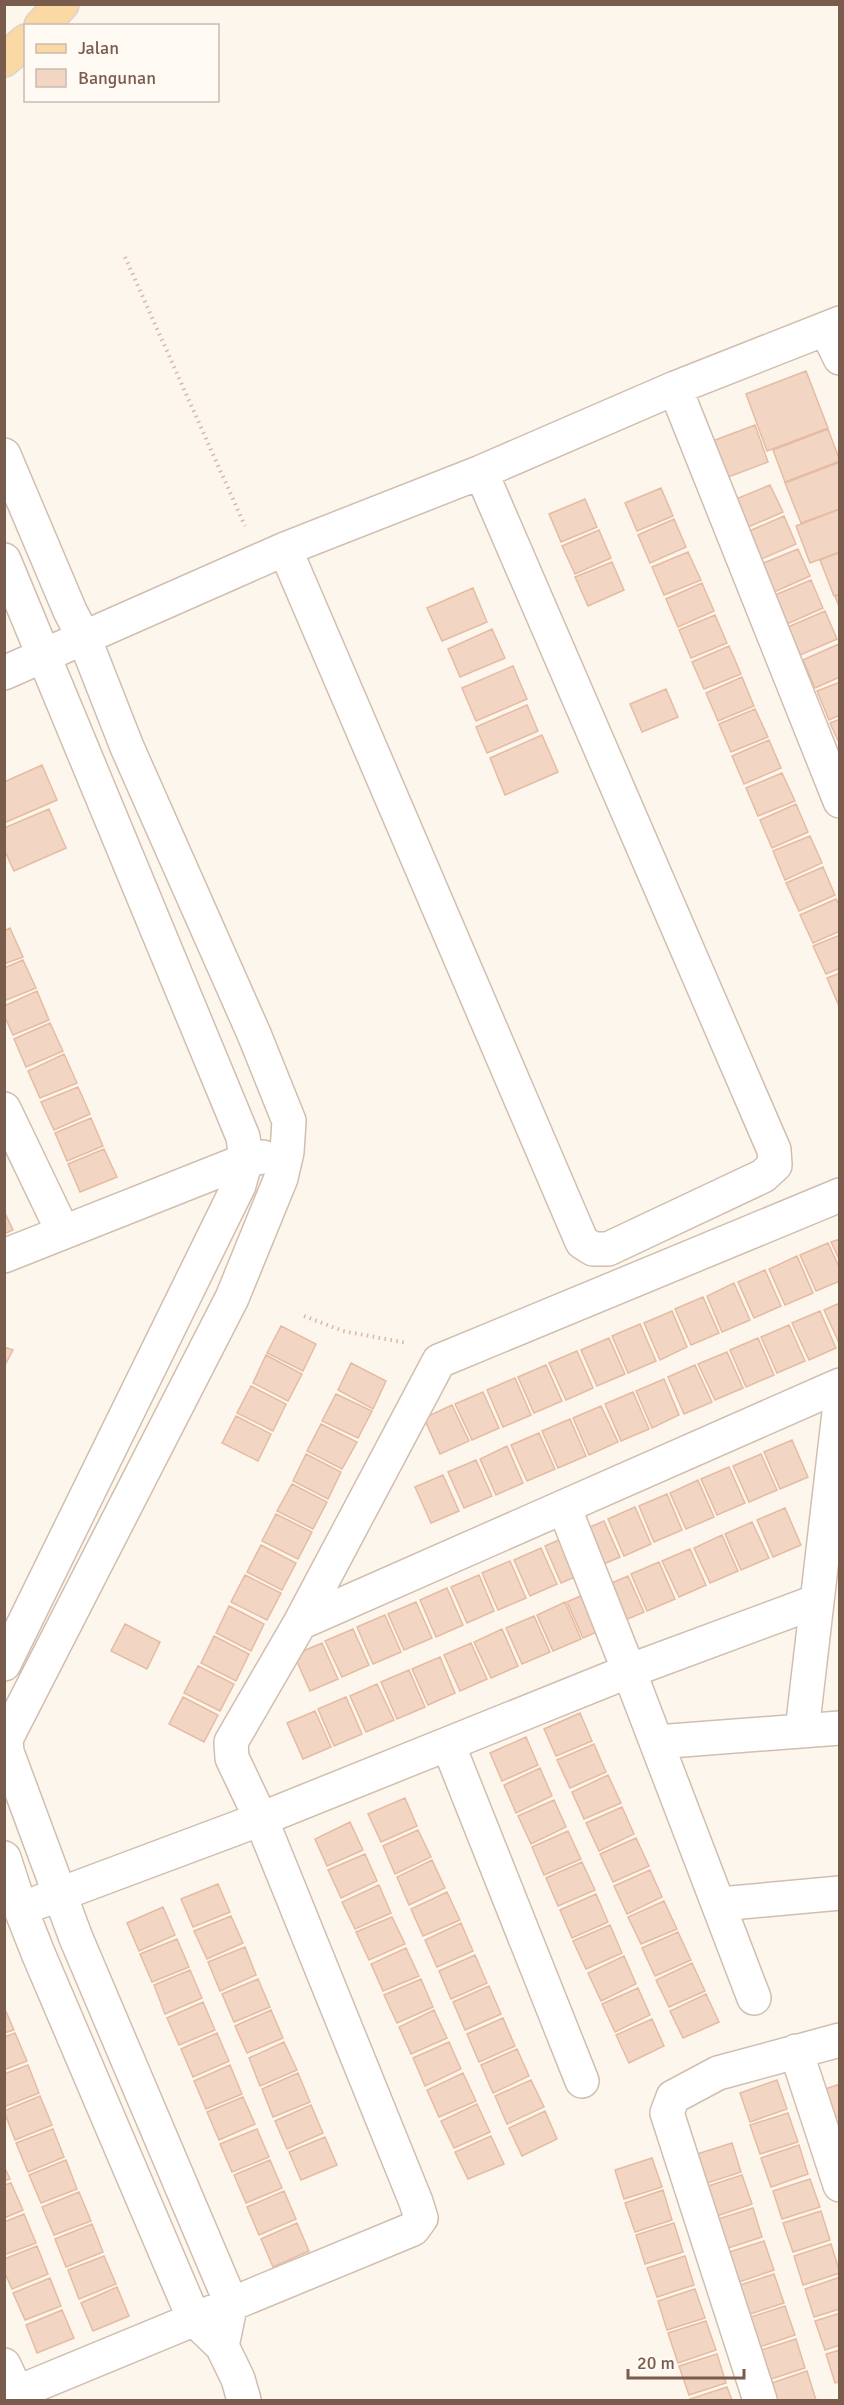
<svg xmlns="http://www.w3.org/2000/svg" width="844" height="2405" viewBox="0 0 844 2405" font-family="Signika,sans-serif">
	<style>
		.building { fill: #f3d5c3; stroke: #e6bba3; stroke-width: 1.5 }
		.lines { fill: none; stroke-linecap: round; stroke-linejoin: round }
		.minor-casing { stroke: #d1beb0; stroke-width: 36 }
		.major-casing { stroke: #dad1cd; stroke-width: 36 }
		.path { stroke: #d9b8a5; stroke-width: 4; stroke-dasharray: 1.5 4.5; stroke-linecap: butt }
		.minor { stroke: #fff; stroke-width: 33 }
		.major { stroke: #fbd9a5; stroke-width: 33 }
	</style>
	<rect width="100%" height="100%" fill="#fdf6ec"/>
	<path class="building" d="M806,371L828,428L767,451L746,394Z
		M755,425L768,462L715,482L702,445Z
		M828,429L840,461L785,482L773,450Z
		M840,462V509L801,523L785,483Z
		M770,485L783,512L746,528L734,500Z
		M661,488L673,516L637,531L625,503Z
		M585,499L597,527L561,542L549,514Z
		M840,509V552L810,563L796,526Z
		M784,516L796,544L759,560L747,532Z
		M674,519L686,547L650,563L638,535Z
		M599,530L611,558L575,574L562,546Z
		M798,549L810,576L774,592L761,564Z
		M688,552L701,580L664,595L652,567Z
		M840,552V594L834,596L820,560Z
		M612,562L624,590L588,606L575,577Z
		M811,580L823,608L787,624L775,595Z
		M702,583L714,611L678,627L666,599Z
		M473,588L487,622L442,641L427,608Z
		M840,595V609L835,596Z
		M825,611L837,639L800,655L788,627Z
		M715,615L727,643L691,658L679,630Z
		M492,629L505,658L460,677L448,649Z
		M839,644L840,677L815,688L803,660Z
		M729,646L741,674L704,689L692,662Z
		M513,666L527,699L476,721L462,688Z
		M742,677L754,706L718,721L706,693Z
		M840,682V715L829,720L817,691Z
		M666,689L678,717L642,732L630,704Z
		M527,705L538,731L487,753L476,727Z
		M755,709L768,737L731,752L719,724Z
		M840,719V745L830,723Z
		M542,735L558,772L505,795L490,758Z
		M769,740L781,768L744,784L732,756Z
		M42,765L57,800L4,823V782Z
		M782,773L795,801L758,816L746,788Z
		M796,804L808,832L772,848L760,820Z
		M49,809L66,848L14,871L4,849V828Z
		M810,836L822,863L785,880L773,851Z
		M823,867L835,895L799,911L786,883Z
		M836,899L840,906V931L813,943L800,915Z
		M10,928L23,957L4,964V931Z
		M840,935V968L826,974L813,946Z
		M23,960L36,988L4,1001V968Z
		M840,973V1006H839L827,978Z
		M37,991L49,1020L13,1035L4,1015V1006Z
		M50,1023L63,1051L26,1067L14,1039Z
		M64,1054L77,1083L40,1098L28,1071Z
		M78,1087L90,1114L54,1130L41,1102Z
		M91,1118L103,1146L67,1161L55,1133Z
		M104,1149L117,1177L80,1192L68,1164Z
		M4,1211L13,1230L4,1234Z
		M840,1239V1261L831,1242Z
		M828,1243L840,1269V1281L816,1291L800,1255Z
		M797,1256L813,1293L785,1305L769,1269Z
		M765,1270L781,1306L754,1318L738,1282Z
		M734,1283L750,1320L722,1332L707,1296Z
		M703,1297L719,1333L691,1345L675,1309Z
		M840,1303V1345L824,1310Z
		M672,1311L687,1347L660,1360L644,1323Z
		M820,1311L836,1348L809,1360L792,1323Z
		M640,1324L656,1361L628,1373L612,1336Z
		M789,1325L805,1361L777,1373L761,1337Z
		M281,1326L316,1344L303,1371L267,1353Z
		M609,1338L625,1374L597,1386L581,1350Z
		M758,1338L774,1375L746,1387L730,1350Z
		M4,1347L13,1350L4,1367Z
		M577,1351L593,1388L566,1400L549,1363Z
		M727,1352L743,1388L715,1400L698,1364Z
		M266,1355L302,1374L288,1401L253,1383Z
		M351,1363L386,1381L373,1409L338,1390Z
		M546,1365L562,1401L534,1413L518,1377Z
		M695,1365L712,1402L684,1414L668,1377Z
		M515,1378L531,1415L503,1427L487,1390Z
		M664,1379L679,1415L652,1428L636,1391Z
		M251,1386L286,1404L273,1431L237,1413Z
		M483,1392L499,1428L472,1440L455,1404Z
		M633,1392L649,1429L621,1441L605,1404Z
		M336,1394L372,1411L358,1438L322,1421Z
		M452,1405L469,1441L440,1454L424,1418Z
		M601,1406L618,1442L589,1455L573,1418Z
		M236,1416L271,1434L258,1461L222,1443Z
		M570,1419L586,1456L558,1468L542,1431Z
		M321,1424L357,1442L342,1469L307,1451Z
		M539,1433L555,1469L527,1481L511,1445Z
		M792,1440L808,1477L780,1489L764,1452Z
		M507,1446L523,1483L496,1495L480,1459Z
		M306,1454L341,1472L328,1499L293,1481Z
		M761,1454L777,1490L749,1502L733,1466Z
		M476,1460L492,1496L464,1508L448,1472Z
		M729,1467L745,1503L717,1515L701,1479Z
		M443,1475L459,1511L431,1523L415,1487Z
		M698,1480L714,1517L686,1529L670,1493Z
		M292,1484L327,1502L313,1529L277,1511Z
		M667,1494L682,1530L654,1542L639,1506Z
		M635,1507L651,1544L624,1556L608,1519Z
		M785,1508L801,1545L773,1557L757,1520Z
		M276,1514L312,1532L298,1559L262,1541Z
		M604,1521L620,1557L592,1569L576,1533Z
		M752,1522L769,1558L741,1570L725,1534Z
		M573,1534L589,1571L561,1583L545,1546Z
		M722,1535L738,1571L710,1583L694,1548Z
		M261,1545L296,1563L282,1590L247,1572Z
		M541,1548L557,1584L530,1596L514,1560Z
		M690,1549L706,1585L679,1597L662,1561Z
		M510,1561L526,1598L498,1610L482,1573Z
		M659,1562L675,1599L647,1611L631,1574Z
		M245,1575L281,1593L267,1620L231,1602Z
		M479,1575L494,1611L467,1623L451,1587Z
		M628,1576L644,1612L616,1624L600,1588Z
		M447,1588L463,1625L436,1637L420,1600Z
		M594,1590L610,1626L583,1638L567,1602Z
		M416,1602L432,1638L404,1650L388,1614Z
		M565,1602L581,1639L553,1651L537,1615Z
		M229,1606L264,1624L251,1651L216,1633Z
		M385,1615L401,1652L373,1664L357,1627Z
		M534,1616L550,1652L522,1664L506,1628Z
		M125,1624L160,1642L147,1669L111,1651Z
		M353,1629L369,1665L342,1677L325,1641Z
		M502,1629L518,1666L491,1678L474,1642Z
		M214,1636L249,1654L236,1681L201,1663Z
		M322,1643L338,1679L310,1691L294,1655Z
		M471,1643L487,1679L460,1691L444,1655Z
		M440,1657L455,1693L428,1705L412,1669Z
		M198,1666L234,1684L220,1711L184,1693Z
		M409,1670L425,1707L397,1719L381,1682Z
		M377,1684L394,1720L366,1732L350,1696Z
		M183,1697L218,1715L204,1742L169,1724Z
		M346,1697L362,1734L334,1746L318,1709Z
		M315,1711L331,1747L303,1759L287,1723Z
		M580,1713L592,1741L556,1756L544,1729Z
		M526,1737L538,1765L502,1781L490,1753Z
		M594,1744L606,1772L570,1788L557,1760Z
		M540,1768L552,1796L516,1813L504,1785Z
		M608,1775L621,1803L584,1819L572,1792Z
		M405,1798L417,1826L381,1842L368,1814Z
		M554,1800L566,1827L531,1844L518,1816Z
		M622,1807L634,1834L599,1851L586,1823Z
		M350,1822L363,1850L327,1866L315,1839Z
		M418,1830L431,1857L395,1874L383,1846Z
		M568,1831L581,1859L544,1875L532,1847Z
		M636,1838L649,1866L613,1882L600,1854Z
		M365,1854L377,1881L341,1898L328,1870Z
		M432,1860L445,1888L409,1905L397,1877Z
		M582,1862L595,1890L558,1906L546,1878Z
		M650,1870L662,1897L627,1914L614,1886Z
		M218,1884L230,1912L193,1927L181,1899Z
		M379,1885L391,1913L355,1929L342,1902Z
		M447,1892L460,1920L423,1936L411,1909Z
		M596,1894L608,1922L572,1938L560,1910Z
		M664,1901L677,1929L641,1944L628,1917Z
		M163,1907L175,1935L139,1951L127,1923Z
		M231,1916L243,1943L207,1959L194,1931Z
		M392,1917L405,1944L369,1960L356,1932Z
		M461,1923L473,1951L437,1967L425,1940Z
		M610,1925L622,1953L586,1969L573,1941Z
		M678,1932L691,1960L655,1976L642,1948Z
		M177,1939L189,1967L152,1982L140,1954Z
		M245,1947L256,1975L220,1991L208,1962Z
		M406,1948L419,1976L383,1991L371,1964Z
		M475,1955L487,1983L451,1999L439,1971Z
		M624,1956L636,1984L601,2001L588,1973Z
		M692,1963L705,1991L669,2007L656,1980Z
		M190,1970L202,1998L165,2014L154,1985Z
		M258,1979L270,2007L234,2022L222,1994Z
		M421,1979L433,2007L397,2023L384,1995Z
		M489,1986L501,2014L465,2030L453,2002Z
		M638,1988L650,2015L615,2032L602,2004Z
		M706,1994L719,2022L683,2038L670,2011Z
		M203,2002L215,2030L179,2045L167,2018Z
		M4,2007L14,2030L4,2033Z
		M271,2010L283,2038L247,2053L235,2026Z
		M434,2010L447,2038L411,2054L399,2027Z
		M503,2018L515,2046L479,2062L467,2034Z
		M652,2019L664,2046L629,2063L616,2035Z
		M15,2033L27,2061L4,2070V2037Z
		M217,2033L229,2061L193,2077L181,2049Z
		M284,2042L297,2070L260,2086L249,2058Z
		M449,2042L461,2069L425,2086L413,2058Z
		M517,2049L529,2076L493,2093L481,2065Z
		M28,2065L39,2093L4,2107V2074Z
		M230,2065L242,2094L206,2109L194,2081Z
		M298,2073L310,2102L273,2117L262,2089Z
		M463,2073L476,2101L439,2117L427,2090Z
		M531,2080L544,2107L507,2124L495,2096Z
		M777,2080L787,2109L750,2122L740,2093Z
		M840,2084V2116L828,2120L819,2091Z
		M40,2096L52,2125L15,2140L4,2111Z
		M243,2097L255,2124L219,2140L207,2112Z
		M477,2104L490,2132L454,2148L441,2121Z
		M311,2105L323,2133L287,2149L275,2121Z
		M545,2111L557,2139L522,2156L509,2128Z
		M788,2113L798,2142L760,2154L750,2125Z
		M53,2129L64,2157L28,2172L16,2143Z
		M257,2129L269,2157L232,2172L220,2144Z
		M491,2136L504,2164L468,2179L455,2152Z
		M325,2137L337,2165L301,2180L289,2152Z
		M732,2143L741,2172L704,2184L694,2155Z
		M799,2145L808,2174L771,2187L761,2158Z
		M652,2158L662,2187L624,2199L615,2170Z
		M66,2160L77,2189L41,2203L29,2175Z
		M270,2160L282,2188L246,2203L234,2175Z
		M4,2166L10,2179L4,2181Z
		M742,2175L752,2204L714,2217L705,2187Z
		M810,2179L820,2207L782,2219L773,2191Z
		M11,2183L23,2210L4,2218V2185Z
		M663,2190L672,2220L635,2232L625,2203Z
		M284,2191L296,2219L259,2235L247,2207Z
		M79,2192L91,2221L54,2235L42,2207Z
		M753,2208L762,2237L725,2249L715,2220Z
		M821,2211L830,2240L793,2252L783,2223Z
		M24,2214L36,2243L4,2255V2222Z
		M297,2223L309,2251L273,2267L261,2239Z
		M674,2223L683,2252L645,2264L636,2235Z
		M92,2224L103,2252L66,2267L55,2239Z
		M764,2241L774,2270L736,2283L726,2253Z
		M831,2244L840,2273L803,2285L794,2256Z
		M37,2246L48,2274L12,2289L4,2271V2259Z
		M104,2256L116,2284L79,2299L68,2270Z
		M685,2256L694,2285L657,2297L647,2268Z
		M774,2274L784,2303L747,2315L737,2286Z
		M840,2277V2309L814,2317L805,2289Z
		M50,2278L61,2306L25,2320L13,2293Z
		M117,2287L129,2316L93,2331L81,2303Z
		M695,2289L705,2318L667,2330L658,2301Z
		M785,2306L795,2335L757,2348L748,2318Z
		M62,2310L74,2338L37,2353L26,2325Z
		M840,2313V2345L825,2350L815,2321Z
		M706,2321L716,2350L678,2363L668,2333Z
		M796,2339L805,2368L768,2380L758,2351Z
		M840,2350V2382L835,2383L826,2354Z
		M717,2354L726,2383L689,2395L679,2366Z
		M807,2371L816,2400H775L769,2384Z
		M727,2387L732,2400H690V2399Z"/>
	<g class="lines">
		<g class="minor-casing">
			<path id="minor" d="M826,329L840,358
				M675,388L840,801
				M4,455L70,611L85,640L127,747L254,1034L289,1121L287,1152L281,1178L232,1298L6,1739L7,1752L76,1938L231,2303L222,2346L194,2319L38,1953L21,1910L4,1858
				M285,549L582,1242L593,1249H608L763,1176L775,1165L774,1150L481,472
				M4,560L243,1137L246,1160L239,1185L4,1664
				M4,673L285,549L481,472L675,388L840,323
				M4,1109L63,1232
				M4,1256L246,1160L263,1157
				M564,1507L629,1671L815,1602
				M300,1623L840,1385
				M802,1731L840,1404
				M657,1742L840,1728
				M448,1744L582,2081
				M39,1902L261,1819L629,1671L754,1998
				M720,1904L840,1893
				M796,2051L840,2185
				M222,2346L238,2379L244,2400
				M4,2365L17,2393
				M4,2398L413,2229L421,2218L416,2202L261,1819L232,1758L231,1742L300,1623L439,1361L840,1195
				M760,2400L667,2113L673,2097L718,2073L840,2040"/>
		</g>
		<g class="major-casing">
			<path id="major" d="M41,26L62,4
				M4,60L26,41"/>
		</g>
		<path class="path" d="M125,257L245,526
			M304,1316L343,1331L407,1343"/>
		<use href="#minor" class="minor"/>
		<use href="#major" class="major"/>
	</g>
	<rect width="844" height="2405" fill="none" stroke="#7a5c4d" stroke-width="12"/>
	<rect x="24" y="24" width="195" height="78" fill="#fffaf3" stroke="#cabbb1" stroke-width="1.5"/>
	<rect x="36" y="44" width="30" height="9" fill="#fbd9a5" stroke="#cabbb1" stroke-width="1.5"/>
	<text x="78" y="54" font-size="18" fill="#7a5c4d">Jalan</text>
	<rect x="36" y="69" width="30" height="18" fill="#f3d5c3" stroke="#cabbb1" stroke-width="1.5"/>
	<text x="78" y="84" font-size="18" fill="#7a5c4d">Bangunan</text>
	<path d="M628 2369v9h116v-9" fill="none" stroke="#7a5c4d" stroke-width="3"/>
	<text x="637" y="2369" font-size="18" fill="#7a5c4d" stroke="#fffaf3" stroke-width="4.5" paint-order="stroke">20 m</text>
</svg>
